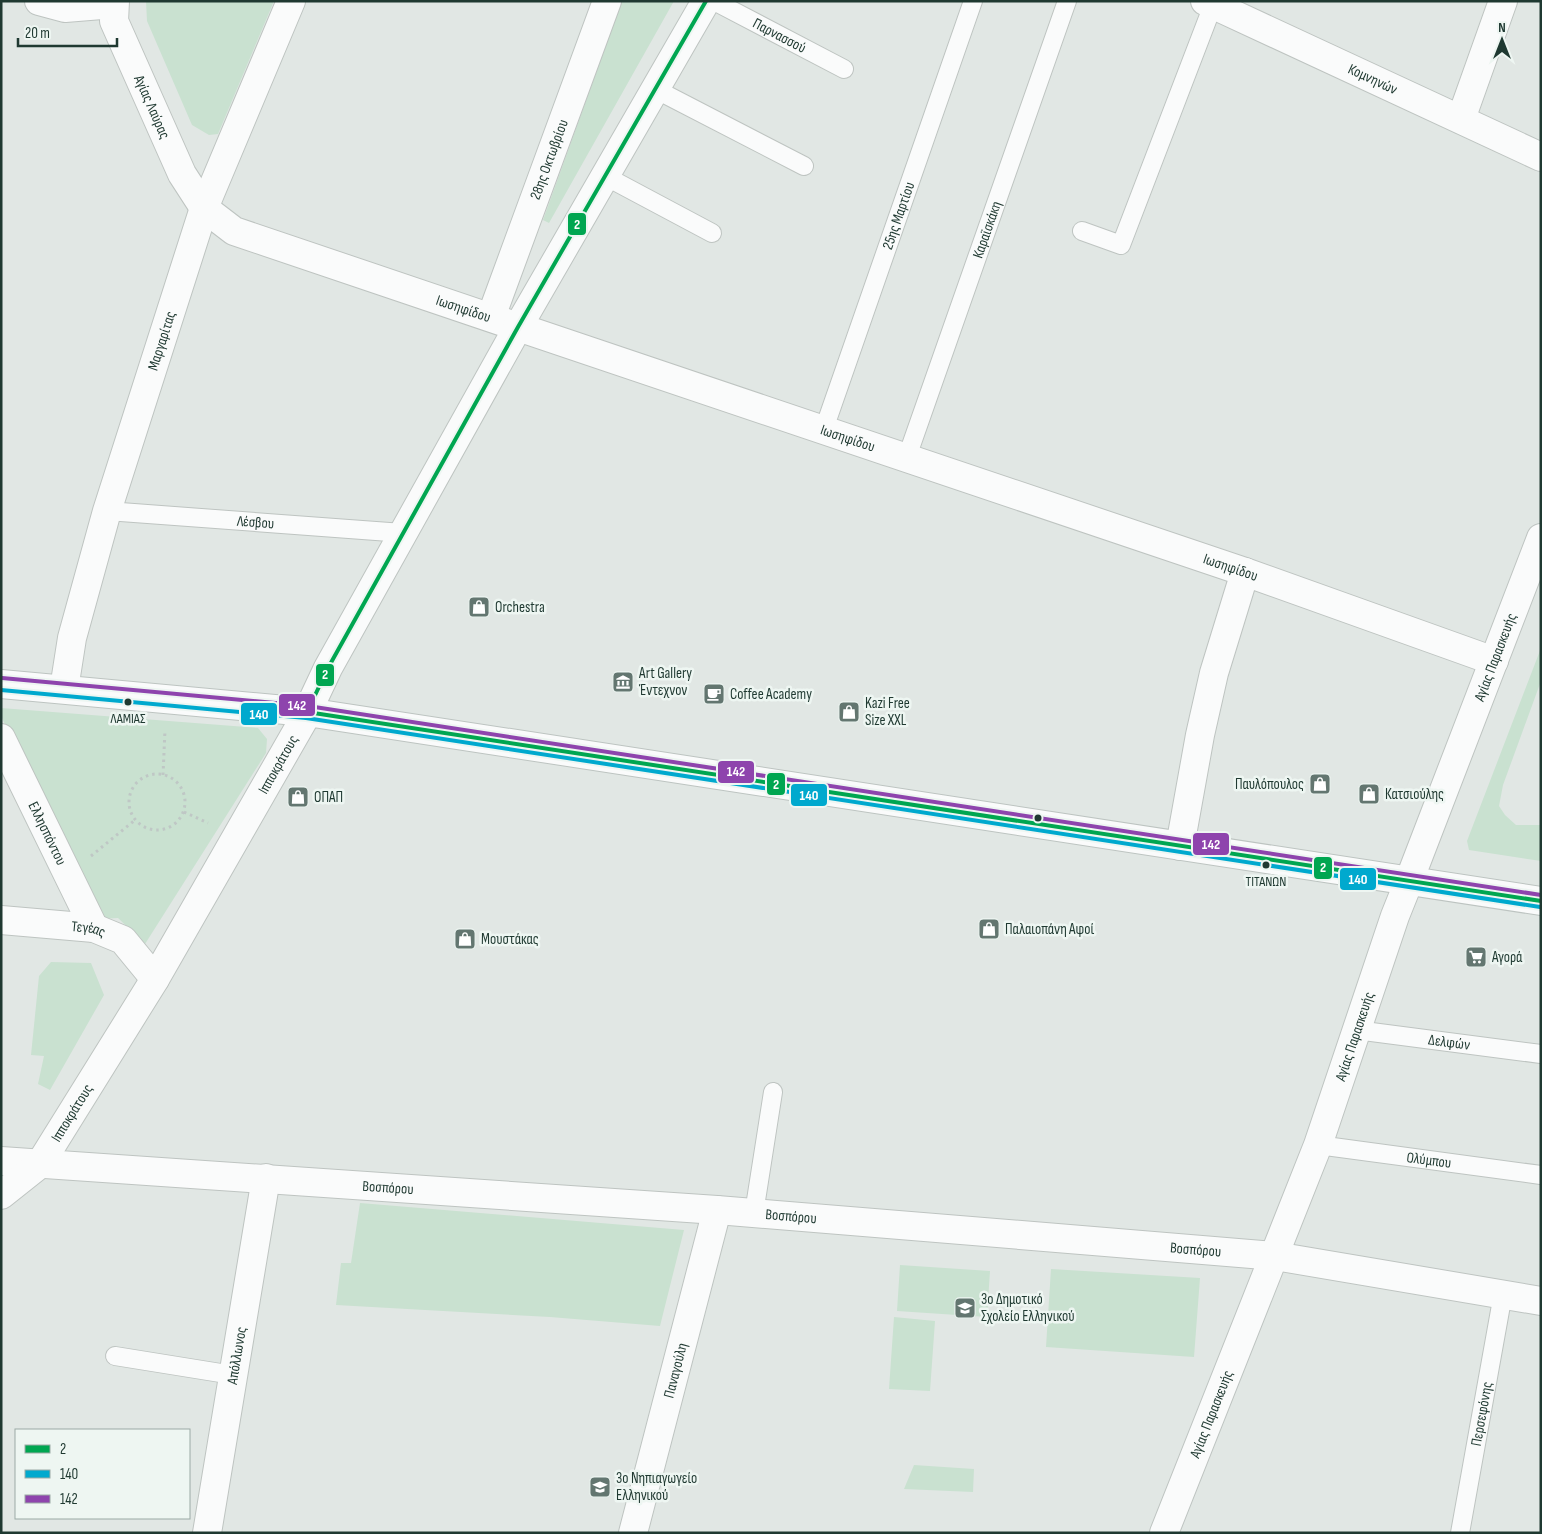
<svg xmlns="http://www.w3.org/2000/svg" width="1542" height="1534" viewBox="0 0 1542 1534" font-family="'Sofia Sans Condensed',sans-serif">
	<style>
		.green { fill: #c9e1d0 }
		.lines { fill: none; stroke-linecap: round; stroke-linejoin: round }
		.service-casing { stroke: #bec4c1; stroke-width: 20 }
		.pedestrian-casing { stroke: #bec4c1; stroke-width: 30 }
		.minor-casing { stroke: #bec4c1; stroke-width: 30 }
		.tertiary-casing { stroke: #bec4c1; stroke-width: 30 }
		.secondary-casing { stroke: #bdc4c1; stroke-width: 30 }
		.path { stroke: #bfc7c5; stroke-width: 3; stroke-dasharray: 2.5 4; stroke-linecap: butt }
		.service { stroke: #fafbfb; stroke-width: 18 }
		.pedestrian { stroke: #fafbfb; stroke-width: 28 }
		.minor { stroke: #fafbfb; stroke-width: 28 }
		.tertiary { stroke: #fafbfb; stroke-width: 28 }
		.secondary { stroke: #fafbfb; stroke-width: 28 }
		.bus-1-casing { stroke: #eef6f2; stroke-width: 8 }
		.bus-2-casing { stroke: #eef6f2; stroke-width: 8 }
		.bus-3-casing { stroke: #eef6f2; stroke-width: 8 }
		.bus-1 { stroke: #00a651; stroke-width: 4 }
		.bus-2 { stroke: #00a9ce; stroke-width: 4 }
		.bus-3 { stroke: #8e44ad; stroke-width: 4 }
		.bus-dot { fill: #1f3931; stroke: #eef6f2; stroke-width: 2 }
		.labels { text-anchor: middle; stroke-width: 5; stroke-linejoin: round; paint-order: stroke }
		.bus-label { font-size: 14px; fill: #1f3931; stroke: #eef6f2 }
		.street-label { font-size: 15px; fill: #1f3931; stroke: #eef6f2 }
		.poi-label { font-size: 15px; fill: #1f3931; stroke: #eef6f2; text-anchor: start }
		.line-badge { stroke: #eef6f2; stroke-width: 2 }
		.badge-label { font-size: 14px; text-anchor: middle; font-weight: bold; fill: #fff }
	</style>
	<rect width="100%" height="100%" fill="#e1e7e4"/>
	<path class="green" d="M146,1H274L218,134L209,135L192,125L147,21Z
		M622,1H674L549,223L543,220Z
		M1541,648V681L1503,785L1499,806L1505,815L1516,825H1541V861L1469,850L1467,841Z
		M1,708L258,728L267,739L266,753L145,944L118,918L99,919L1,716Z
		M51,962L91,963L104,995L50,1090L38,1084L44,1056L31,1055L39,976Z
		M360,1203L684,1230L660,1326L550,1317L336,1305L341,1263H351Z
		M900,1265L990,1271L987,1317L897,1311Z
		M1051,1269L1200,1278L1194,1357L1046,1347Z
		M894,1317L935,1321L930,1391L889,1389Z
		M914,1465L974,1469L973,1492L904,1489Z"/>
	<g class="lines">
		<g class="service-casing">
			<g id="service">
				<path id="s1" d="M714,1L844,69"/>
				<path d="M655,89L804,166"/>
				<path d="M605,176L712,233"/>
				<path d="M1082,231L1121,245L1213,5"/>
				<path id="s2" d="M824,429L973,1"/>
				<path id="s3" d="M907,457L1067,1"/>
				<path id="s4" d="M107,511L403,533"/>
				<path id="s5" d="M1356,1030L1541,1054"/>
				<path id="s6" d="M1318,1145L1541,1175"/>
				<path d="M754,1213L773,1092"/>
				<path d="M115,1356L233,1375"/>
				<path id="s7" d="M1460,1533L1503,1294"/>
			</g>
		</g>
		<g class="pedestrian-casing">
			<g id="pedestrian">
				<path id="s8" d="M518,327L1245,572L1494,661"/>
				<path id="s9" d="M1,738L94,928"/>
			</g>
		</g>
		<g class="minor-casing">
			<g id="minor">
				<path d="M39,1L65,8L114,4"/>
				<path id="s10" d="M115,1L114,21L182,174L204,208L234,231L518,327"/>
				<path id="s11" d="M1205,1L1541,157"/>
				<path d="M1461,119L1503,1"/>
				<path id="s12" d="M491,317L607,1"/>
				<path id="s13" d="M64,689L72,638L107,511L204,208L291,1"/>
				<path d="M1180,846L1200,735L1214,673L1245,572"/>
				<path id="s14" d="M1,920L94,928L123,940L155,979"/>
				<path id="s15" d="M1,1161L717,1210L1275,1256L1541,1301"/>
				<path id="s16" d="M1,1195L40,1164L155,979L304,719L328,668L518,327L706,1"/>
				<path id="s17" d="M207,1533L266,1178"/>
				<path id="s18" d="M633,1533L717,1210"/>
				<path id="s19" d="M1164,1533L1318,1145L1395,916L1409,881"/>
			</g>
		</g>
		<g class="tertiary-casing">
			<g id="tertiary">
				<path id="s20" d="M1409,881L1541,538"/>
			</g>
		</g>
		<g class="secondary-casing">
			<path id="secondary" d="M1,684L307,712L1541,901"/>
		</g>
		<path class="path" d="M129 802a28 28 0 1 1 56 0a28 28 0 1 1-56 0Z
			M163,775L165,730
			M184,812L208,823
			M91,856L135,820"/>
		<use href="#service" class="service"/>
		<use href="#pedestrian" class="pedestrian"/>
		<use href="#minor" class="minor"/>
		<use href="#tertiary" class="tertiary"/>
		<use href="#secondary" class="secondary"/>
		<g class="bus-1-casing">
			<path id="bus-1" d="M706,1L518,327L328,668L307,712L1541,901"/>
		</g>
		<g class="bus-2-casing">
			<path id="bus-2" d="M1,690L306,718L1540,907"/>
		</g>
		<g class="bus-3-casing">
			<path id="bus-3" d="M2,678L308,706L1541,895"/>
		</g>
		<use href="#bus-1" class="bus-1"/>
		<use href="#bus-2" class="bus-2"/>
		<use href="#bus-3" class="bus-3"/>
	</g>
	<defs>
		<g id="shop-square" transform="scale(1.125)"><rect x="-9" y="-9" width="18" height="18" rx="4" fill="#637670" stroke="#eef6f2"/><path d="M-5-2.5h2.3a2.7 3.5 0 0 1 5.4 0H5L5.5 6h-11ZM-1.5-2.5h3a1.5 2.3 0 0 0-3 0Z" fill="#fff"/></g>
		<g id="museum-square" transform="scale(1.125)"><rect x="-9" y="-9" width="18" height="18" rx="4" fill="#637670" stroke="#eef6f2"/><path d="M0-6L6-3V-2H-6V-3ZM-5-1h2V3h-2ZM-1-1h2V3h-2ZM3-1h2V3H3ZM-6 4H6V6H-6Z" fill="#fff"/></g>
		<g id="cafe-square" transform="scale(1.125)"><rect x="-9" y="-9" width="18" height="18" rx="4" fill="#637670" stroke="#eef6f2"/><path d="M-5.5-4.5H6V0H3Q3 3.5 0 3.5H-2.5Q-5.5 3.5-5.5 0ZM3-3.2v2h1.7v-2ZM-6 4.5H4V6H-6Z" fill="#fff"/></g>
		<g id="supermarket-square" transform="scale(1.125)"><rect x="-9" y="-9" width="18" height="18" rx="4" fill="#637670" stroke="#eef6f2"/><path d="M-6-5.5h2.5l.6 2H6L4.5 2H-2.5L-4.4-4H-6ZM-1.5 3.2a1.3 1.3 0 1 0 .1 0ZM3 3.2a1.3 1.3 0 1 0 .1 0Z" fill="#fff"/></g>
		<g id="school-square" transform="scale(1.125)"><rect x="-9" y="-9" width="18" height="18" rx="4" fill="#637670" stroke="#eef6f2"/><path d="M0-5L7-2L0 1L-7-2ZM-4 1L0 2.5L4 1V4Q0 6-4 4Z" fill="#fff"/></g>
	</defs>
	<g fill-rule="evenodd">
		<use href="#shop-square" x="479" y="607"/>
		<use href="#museum-square" x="623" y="682"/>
		<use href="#cafe-square" x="714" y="694"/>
		<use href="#shop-square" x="849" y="712"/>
		<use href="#shop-square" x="1320" y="784"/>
		<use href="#shop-square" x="1369" y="794"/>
		<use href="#shop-square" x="298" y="797"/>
		<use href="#shop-square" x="989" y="929"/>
		<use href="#shop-square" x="465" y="939"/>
		<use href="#supermarket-square" x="1476" y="957"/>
		<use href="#school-square" x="965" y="1308"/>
		<use href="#school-square" x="600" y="1487"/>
	</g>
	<g class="bus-dot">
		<circle cx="128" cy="702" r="4.5"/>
		<circle cx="1038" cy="818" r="4.5"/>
		<circle cx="1266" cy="865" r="4.5"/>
	</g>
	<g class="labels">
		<g class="bus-label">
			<text x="128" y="723">ΛΑΜΙΑΣ</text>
			<text x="1266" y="886">ΤΙΤΑΝΩΝ</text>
		</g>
		<g class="street-label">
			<text dy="5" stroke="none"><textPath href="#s1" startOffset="74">Παρνασσού</textPath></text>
			<text dy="5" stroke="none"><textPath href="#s11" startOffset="185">Κομνηνών</textPath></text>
			<text dy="5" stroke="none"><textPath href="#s10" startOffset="114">Αγίας Λαύρας</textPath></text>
			<text dy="5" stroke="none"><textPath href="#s12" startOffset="168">28ης Οκτωβρίου</textPath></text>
			<text dy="5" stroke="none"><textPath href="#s2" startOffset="226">25ης Μαρτίου</textPath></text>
			<text dy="5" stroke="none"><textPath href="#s3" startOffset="241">Καραϊσκάκη</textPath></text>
			<text dy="5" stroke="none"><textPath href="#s10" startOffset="508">Ιωσηφίδου</textPath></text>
			<text dy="5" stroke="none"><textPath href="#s13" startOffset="362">Μαργαρίτας</textPath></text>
			<text dy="5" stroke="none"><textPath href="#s8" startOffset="348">Ιωσηφίδου</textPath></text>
			<text dy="5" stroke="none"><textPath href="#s4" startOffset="149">Λέσβου</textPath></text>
			<text dy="5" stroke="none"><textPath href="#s8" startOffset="752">Ιωσηφίδου</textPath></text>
			<text dy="5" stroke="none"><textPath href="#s20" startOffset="240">Αγίας Παρασκευής</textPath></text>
			<text dy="5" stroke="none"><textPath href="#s16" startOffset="515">Ιπποκράτους</textPath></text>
			<text dy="5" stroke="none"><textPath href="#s9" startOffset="106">Ελλησπόντου</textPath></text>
			<text dy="5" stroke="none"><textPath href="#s14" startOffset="88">Τεγέας</textPath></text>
			<text dy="5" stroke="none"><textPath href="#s19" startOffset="532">Αγίας Παρασκευής</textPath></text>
			<text dy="5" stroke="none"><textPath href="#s5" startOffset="94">Δελφών</textPath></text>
			<text dy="5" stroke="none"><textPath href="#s16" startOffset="110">Ιπποκράτους</textPath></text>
			<text dy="5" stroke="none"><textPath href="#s6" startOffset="112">Ολύμπου</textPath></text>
			<text dy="5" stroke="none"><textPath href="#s15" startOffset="388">Βοσπόρου</textPath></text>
			<text dy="5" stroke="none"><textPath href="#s15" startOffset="792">Βοσπόρου</textPath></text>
			<text dy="5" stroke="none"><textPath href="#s15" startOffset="1198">Βοσπόρου</textPath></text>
			<text dy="5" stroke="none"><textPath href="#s17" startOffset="180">Απόλλωνος</textPath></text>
			<text dy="5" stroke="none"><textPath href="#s18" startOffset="168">Παναγούλη</textPath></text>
			<text dy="5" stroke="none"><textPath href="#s7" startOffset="121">Περσεφόνης</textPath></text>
			<text dy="5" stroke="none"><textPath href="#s19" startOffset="128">Αγίας Παρασκευής</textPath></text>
		</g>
		<g class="poi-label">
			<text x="495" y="612">Orchestra</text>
			<text x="639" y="678">Art Gallery<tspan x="639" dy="17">Έντεχνον</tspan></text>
			<text x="730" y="699">Coffee Academy</text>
			<text x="865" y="708">Kazi Free<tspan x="865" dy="17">Size XXL</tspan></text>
			<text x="1304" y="789" text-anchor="end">Παυλόπουλος</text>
			<text x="1385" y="799">Κατσιούλης</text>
			<text x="314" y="802">ΟΠΑΠ</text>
			<text x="1005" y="934">Παλαιοπάνη Αφοί</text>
			<text x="481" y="944">Μουστάκας</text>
			<text x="1492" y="962">Αγορά</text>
			<text x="981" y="1304">3ο Δημοτικό<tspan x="981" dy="17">Σχολείο Ελληνικού</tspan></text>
			<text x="616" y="1483">3ο Νηπιαγωγείο<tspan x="616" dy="17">Ελληνικού</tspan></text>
		</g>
	</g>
	<g class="line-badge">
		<rect x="567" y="212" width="20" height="24" rx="5" fill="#00a651"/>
		<rect x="315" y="663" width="20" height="24" rx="5" fill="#00a651"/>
		<rect x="278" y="693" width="38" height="24" rx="5" fill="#8e44ad"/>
		<rect x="240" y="702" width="38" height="24" rx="5" fill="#00a9ce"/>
		<rect x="717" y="760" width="38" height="24" rx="5" fill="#8e44ad"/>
		<rect x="766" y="772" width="20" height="24" rx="5" fill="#00a651"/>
		<rect x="790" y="783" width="38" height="24" rx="5" fill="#00a9ce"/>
		<rect x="1192" y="832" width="38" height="24" rx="5" fill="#8e44ad"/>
		<rect x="1313" y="856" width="20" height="24" rx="5" fill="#00a651"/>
		<rect x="1339" y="867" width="38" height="24" rx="5" fill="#00a9ce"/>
	</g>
	<g class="badge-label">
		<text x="577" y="229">2</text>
		<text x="325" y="679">2</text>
		<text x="297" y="710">142</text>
		<text x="259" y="719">140</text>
		<text x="736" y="776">142</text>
		<text x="776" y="789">2</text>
		<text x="809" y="800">140</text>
		<text x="1211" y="849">142</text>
		<text x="1323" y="872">2</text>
		<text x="1358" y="884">140</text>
	</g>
	<rect width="1542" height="1534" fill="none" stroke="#1f3931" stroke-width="5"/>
	<rect x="15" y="1429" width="175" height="90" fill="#eef6f2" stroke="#9baaa5"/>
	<rect x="25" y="1445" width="25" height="8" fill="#00a651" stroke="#9baaa5"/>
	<text x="60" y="1454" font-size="15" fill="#1f3931">2</text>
	<rect x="25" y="1470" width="25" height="8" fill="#00a9ce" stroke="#9baaa5"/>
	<text x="60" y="1479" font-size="15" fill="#1f3931">140</text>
	<rect x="25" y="1495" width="25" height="8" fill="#8e44ad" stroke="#9baaa5"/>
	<text x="60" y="1504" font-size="15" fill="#1f3931">142</text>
	<g transform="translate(1502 40)" stroke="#eef6f2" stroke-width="4" paint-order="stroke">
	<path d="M0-4L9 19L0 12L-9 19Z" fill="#1f3931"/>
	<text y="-8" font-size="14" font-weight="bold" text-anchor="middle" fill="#1f3931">N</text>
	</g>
	<path d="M18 38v8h99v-8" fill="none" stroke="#1f3931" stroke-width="2.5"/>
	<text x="25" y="38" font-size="15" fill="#1f3931" stroke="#eef6f2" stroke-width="4" paint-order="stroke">20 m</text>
</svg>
